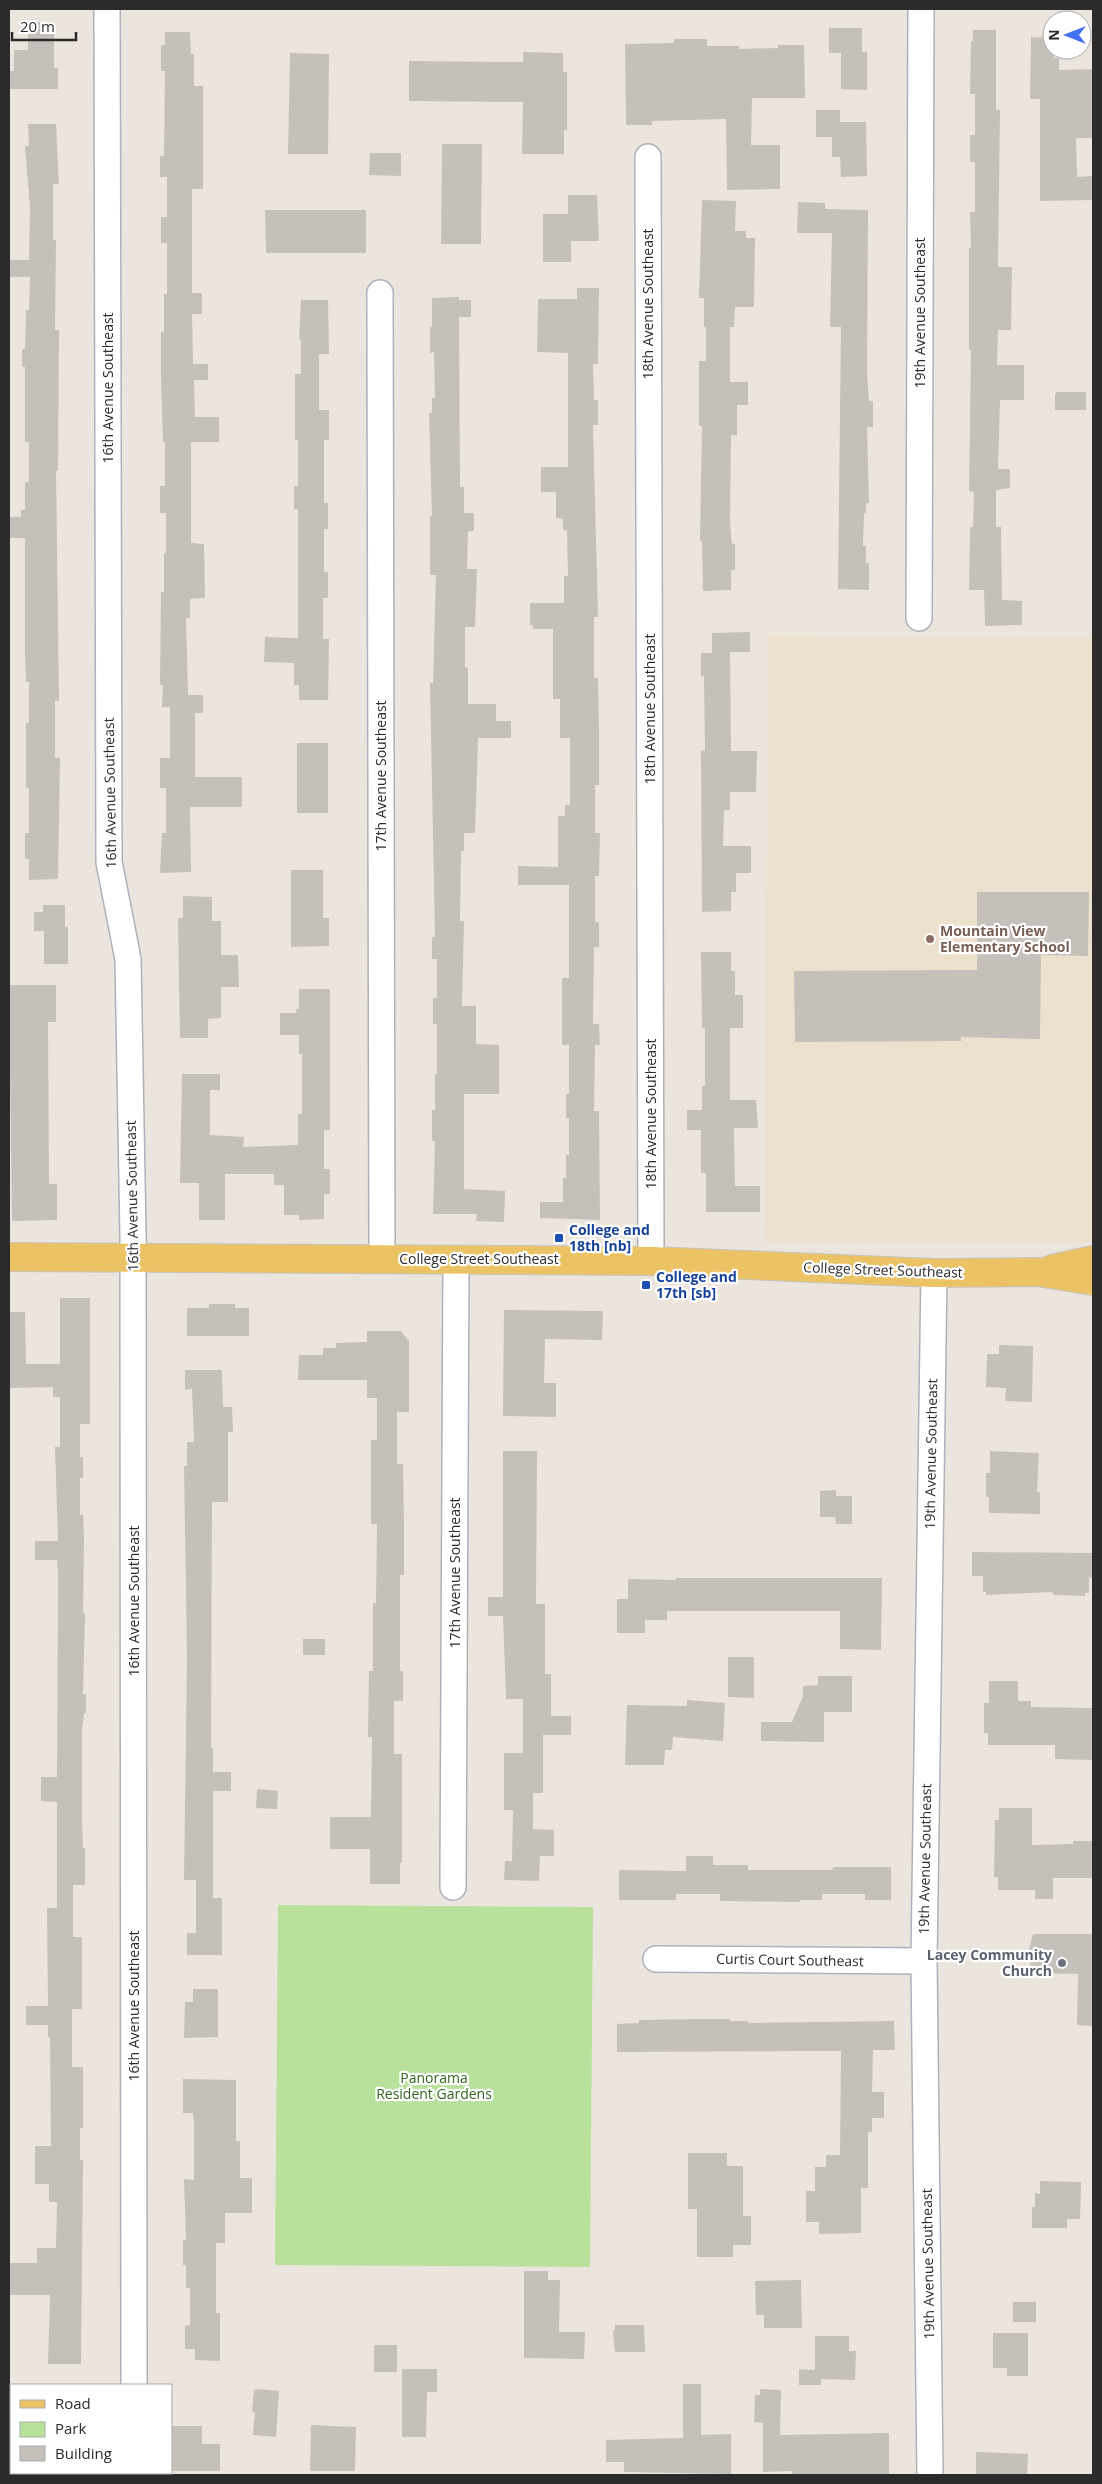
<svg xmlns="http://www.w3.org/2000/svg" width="1102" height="2484" viewBox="0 0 1102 2484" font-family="'Open Sans',sans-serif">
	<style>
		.education { fill: #ede1ce }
		.green { fill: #b8e19c }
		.building { fill: #c5c0b9 }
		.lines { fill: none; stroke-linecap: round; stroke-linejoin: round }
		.street-casing { stroke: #aeb1bb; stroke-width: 28 }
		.primary-casing { stroke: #c4c4c4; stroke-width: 30 }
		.street { stroke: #fff; stroke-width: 25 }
		.primary { stroke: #ebc364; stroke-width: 28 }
		.education-dot { fill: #8d6e63; stroke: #fff; stroke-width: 2 }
		.transit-dot { fill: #1a4fb4; stroke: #fff; stroke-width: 2 }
		.worship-dot { fill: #6b7280; stroke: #fff; stroke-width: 2 }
		.labels { text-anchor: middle; stroke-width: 4.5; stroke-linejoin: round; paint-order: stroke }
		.street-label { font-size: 14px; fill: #2b2b2b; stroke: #fff }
		.education-label { font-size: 14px; font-weight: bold; fill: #785e54; stroke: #fff; text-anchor: start }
		.transit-label { font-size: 14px; font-weight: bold; fill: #164399; stroke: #fff; text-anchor: start }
		.worship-label { font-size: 14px; font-weight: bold; fill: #5b616d; stroke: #fff; text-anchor: end }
		.park-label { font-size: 14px; fill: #31661d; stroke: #fff }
	</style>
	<rect width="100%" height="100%" fill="#ece5de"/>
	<path class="education" d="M768,636L1093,637V1242H765Z"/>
	<path class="green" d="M278,1905L593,1907L590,2267L275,2265Z"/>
	<path class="building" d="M28,22H54V68H58V89H9V71H14V50H28Z
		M829,28H862V52H867V90L841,89V53H829Z
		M973,30H996V110H1000L998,267H1012L1011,330H998L997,365H1024V400H1000L998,469H1010V488L996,490V527H1001L1002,600L1022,601V625L985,626L984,590H969L970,527H973L974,492L969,491L971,350H969V248H971L970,212H975V162H970V135H975V94H970L971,41H973Z
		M165,32H190L191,54H194V86H203V189H192V293H202V314H192L193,364H208V380H194L195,417H219V442H191V543L204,544L205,598L190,599V618H186L188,695H203V713H195V777H242V807H190L191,872L160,873L162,833H166V788H160V758H170V707H162L163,685H160L161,592H164V553H166V513H160V486H165V442H163L161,377V332H164V294H167V243H161V217H167V177H160V156H164L165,71H161V45H165Z
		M1031,37L1052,38L1054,58H1059V70L1093,69L1092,138H1076L1077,177L1092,176V200L1040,201V99H1030Z
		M674,39H707V46H739V49L778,48V45H804L805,98H752L751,145H780V189L727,190L726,119L652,121V125H626L625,44L674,43Z
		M523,52L563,53V72H567V130H564V154H522L523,102L409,101V61L523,62Z
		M290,53L329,54L328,154H288Z
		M816,110H840V122H866L867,176L841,177L840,157H832V137H816Z
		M28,124H56L58,166L59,184H53V240H56L55,330H59L58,471H56L59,701H55V758H60L58,879L29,880V859H25V833H29V788H26V723H29V682H26L25,656V538H9V517H21V510H25V482H29V442H25V367H22V349H25L26,310H29L30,277H9V260H29L30,208L25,146H29Z
		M442,144H482L481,244H441Z
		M370,153H401V176L369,175Z
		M568,195H597L599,241H571V262H543V214H568Z
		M702,200L736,201L735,231H746V238H755L754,307H735L734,327H730V382H748V405H737V435H731L730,523L732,544H735V570H731V590L703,591L702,541H700L702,426H699V361H706V327H704V298H699Z
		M798,202L825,203V209L868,210L867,374L869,401H873V427H867L869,503H866V513H864L863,546H866V563H869V590L838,589L841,327H830L832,233H797Z
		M265,210H366V253H266Z
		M577,288H599L598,364H593L594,400H598V425H593L598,617H594V678H598L599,728V785H595V833H600L599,876H595V922H599V947H594L593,1024H599L600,1045H595L594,1111H599L600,1220L540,1218V1202H563V1178H566V1155H569V1118H566V1094H569V1045H562V978H569V885H518V866L558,867V816H565V805H570V738H560V699H553V629H533V625H530V603H564V576H568L567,530H563V519L556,518V492H541V467H568V353L537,352L538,299H577Z
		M459,297V300H471V317H459L460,487H464V513H474V531H468L467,569H477L475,627H465V667L468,668V704H496V721H511V738H478L475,833H464V851H461L460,921H464L462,1006H476V1044L499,1045V1094H464V1189L505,1191L504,1222L476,1221L477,1214H433L435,1141H432V1110H435V1074H437V1024H433V998H437V959H432V937H435L430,683H433L436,575H430V516H432L429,413H432V398H435L434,352L430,353V327H432V298Z
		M301,300H328L329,354H319V410H329V440H324V503H328V529H324V572H328V598H323V639H329L328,700H299V685H294V663L264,662L265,637L298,638V509H294V486H298V440H295V374H301V339L299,340Z
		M1057,392H1086V410H1055V394Z
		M750,632V652H730L731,751H757L756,792H730V810H724L723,846H751V873H736V892H731V911L702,912L701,750L705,751L704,676H701V653H712V633Z
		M297,743H328V813H297Z
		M291,870H323V918H329V946L291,947Z
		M977,892H1089L1088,956L1041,955L1040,1039L961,1037V1041L795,1042L794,971L977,970Z
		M183,896L212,897V921H221V955H238L239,987H221V1018L208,1019V1038H180L178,918H183Z
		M43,905H65V927H68V964H44V931H34V912H43Z
		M701,952H731V971H735V995H743V1028H730V1100H756L758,1128H734L735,1186H760V1212H706V1173H701V1130H687V1110H702V1086H705V1028H702Z
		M9,985H56V1022H48L49,1184H57V1220L12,1221Z
		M299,989H330V1130H324V1169H330V1194H324V1219L299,1220V1215H284V1185H274V1174H225V1220H199V1183H180L182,1074H220V1090H210V1135L244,1137L243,1147L298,1145V1114H302V1054H299V1035H280V1013H296V1009H299Z
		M60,1298H90V1424H80V1457H83V1478H80V1515H83L84,1539L83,1613H85L83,1694H86V1713H84L82,1731V1823L83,1848H85V1885H73V1937H82V2009H72V2067H83V2128H80V2160H83L81,2364H48L50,2295H9V2263H37V2248H56L57,2202H49V2184H35V2146H51L50,2037H48V2025H26V2006H48L47,1908H57V1802L41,1801V1777H57L58,1575L57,1560H35V1541H58L55,1447H60V1397H53V1387L9,1388V1312H25L26,1364H60Z
		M209,1304H235V1308H249V1336H187V1308H209Z
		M504,1310L603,1311L602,1340L545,1339L544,1383H556V1417L503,1416Z
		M367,1331H401L409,1341V1412H397V1464H403L404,1525V1575H400V1671H403V1701H394V1754H402V1863H400V1884H370V1849H330V1817H371L372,1737H368L369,1671H373V1603H376L377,1524H371V1440H377V1398H367V1380H298L299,1355H323V1348H336V1343L367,1342Z
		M999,1345L1033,1346L1032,1402L1005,1401L1006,1388L986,1387L987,1354H999Z
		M185,1370H222L223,1407H232L233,1432H228V1502H212L211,1748H213V1772H231V1791H213V1898H222V1955H187V1933H196V1880H184L187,1657L184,1466H187V1442H194L192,1389L185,1390Z
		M503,1451H537L536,1604H545V1674H551V1716H571V1735H543V1793H533V1829L554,1830V1856H540L539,1881L504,1880L505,1861H512L513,1810H504V1753H523V1699H506L503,1616H488V1597H503Z
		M990,1451L1039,1453L1037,1492H1040V1514L989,1513V1497H986V1473H990Z
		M836,1490V1496H852V1524H836L835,1517H820V1491Z
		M972,1552L1093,1553V1578L1089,1577V1593H1085V1596L1054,1595L1052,1592L986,1595V1592H983V1576H972Z
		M676,1578H882L881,1650L840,1649V1611H667V1620H645V1633H617V1599H628V1579L676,1580Z
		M303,1639H325V1655H303Z
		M728,1657H754V1698L728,1697Z
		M818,1676H852V1712H824V1742L761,1741V1722H792L803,1696V1686L818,1685Z
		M989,1681H1018V1701H1031V1707L1093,1708V1760L1055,1759V1745H988V1733H984V1703H989Z
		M687,1700L725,1703L723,1741L673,1737L672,1750H665L664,1765H625L627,1705L687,1706Z
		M257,1789L278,1791L277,1809L256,1808Z
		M999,1808H1032V1845L1073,1844V1841H1093V1878H1053V1899H1035V1890H998V1877H994L995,1820H999Z
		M686,1856H713V1865H748V1870H832L833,1867H891V1900H865V1894H822V1900H800V1902L720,1901V1894H676V1900H619V1870L686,1871Z
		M1033,1934H1093V2026L1077,2025L1078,1974L1032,1973L1028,1953Z
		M193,1989H218V2037L184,2038L185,2002H193Z
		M699,2019H730V2021H748V2023L894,2021L895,2050H873L872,2092H884V2118H872V2132H868V2188H861V2233L819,2234V2222H806V2191H815V2167H826V2155H840L841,2051L617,2052V2024L639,2023V2020Z
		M183,2079L236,2080V2141H240V2178H252V2213H225V2243H216V2313H220V2361L195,2360V2349H185V2326L190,2325V2288H186V2265H183V2240H186L184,2179L194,2180V2124L193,2113H183Z
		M688,2153H727V2166H743V2216H751V2245H733V2257H697V2209H688Z
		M1040,2181L1081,2182L1080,2219H1067V2228H1032V2207H1035V2193L1040,2194Z
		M524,2271H548V2280H560L559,2332H585L584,2359L524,2358Z
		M801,2280L802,2328H764V2315H756L755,2281Z
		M1013,2302H1036V2322H1013Z
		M615,2325H644L645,2352H615L613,2330H615Z
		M993,2333H1028V2376H1007V2368H993Z
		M815,2336H849V2351H856L855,2380L821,2379V2385H799V2369L815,2370Z
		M374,2345H397V2372H374Z
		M402,2369H437V2392H427L426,2437H402Z
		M683,2384H701V2435L731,2434V2474L624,2472V2462H606V2440L683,2438Z
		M259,2389L279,2391L276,2437L253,2435L255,2412H252L254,2390Z
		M760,2389L781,2390L780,2435L889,2433V2475H792V2471L763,2472V2423L754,2422L755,2395H760Z
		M311,2425L356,2427L355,2471H310Z
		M171,2426H202V2444H220V2471H171Z
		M976,2452L1028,2454L1027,2475H976Z"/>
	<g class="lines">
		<g class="street-casing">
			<path id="street" d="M107,9L109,862L128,959L133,1235L134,2385
				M648,157L651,1261
				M380,293L382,1259
				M919,618L921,9
				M453,1887L456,1259
				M656,1959L924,1961
				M134,2475V2473
				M930,2475L924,1961L934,1273"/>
		</g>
		<g class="primary-casing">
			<path id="primary" d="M9,1257L651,1261L934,1273L1038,1272L1093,1281
				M1052,1269L1093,1260"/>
		</g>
		<use href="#street" class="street"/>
		<use href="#primary" class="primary"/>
	</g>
	<circle class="education-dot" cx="930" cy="939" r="5"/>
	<g class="transit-dot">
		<rect x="554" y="1233" width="10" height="10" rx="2.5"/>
		<rect x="641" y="1280" width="10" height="10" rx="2.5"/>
	</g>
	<circle class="worship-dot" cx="1062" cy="1963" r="5"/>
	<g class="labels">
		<g class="street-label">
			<text transform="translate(648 304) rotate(-90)" y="5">18th Avenue Southeast</text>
			<text transform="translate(920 313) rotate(-90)" y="5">19th Avenue Southeast</text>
			<text transform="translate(108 388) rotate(-90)" y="5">16th Avenue Southeast</text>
			<text transform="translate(650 709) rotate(-90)" y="5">18th Avenue Southeast</text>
			<text transform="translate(381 776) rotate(-90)" y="5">17th Avenue Southeast</text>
			<text transform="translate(110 793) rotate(-91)" y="5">16th Avenue Southeast</text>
			<text transform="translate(651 1114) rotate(-90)" y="5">18th Avenue Southeast</text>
			<text transform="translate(132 1196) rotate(-91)" y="5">16th Avenue Southeast</text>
			<text x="479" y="1264">College Street Southeast</text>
			<text transform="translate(883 1270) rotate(2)" y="5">College Street Southeast</text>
			<text transform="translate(931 1454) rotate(-89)" y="5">19th Avenue Southeast</text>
			<text transform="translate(455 1573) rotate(-90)" y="5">17th Avenue Southeast</text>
			<text transform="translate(134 1601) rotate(-90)" y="5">16th Avenue Southeast</text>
			<text transform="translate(925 1859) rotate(-89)" y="5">19th Avenue Southeast</text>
			<text transform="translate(790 1960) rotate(1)" y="5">Curtis Court Southeast</text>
			<text transform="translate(134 2006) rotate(-90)" y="5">16th Avenue Southeast</text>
			<text transform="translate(928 2264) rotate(-91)" y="5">19th Avenue Southeast</text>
		</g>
		<g class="education-label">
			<text x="940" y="936">Mountain View<tspan x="940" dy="16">Elementary School</tspan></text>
		</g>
		<g class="transit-label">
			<text x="569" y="1235">College and<tspan x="569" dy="16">18th [nb]</tspan></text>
			<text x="656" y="1282">College and<tspan x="656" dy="16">17th [sb]</tspan></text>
		</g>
		<g class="worship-label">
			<text x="1052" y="1960">Lacey Community<tspan x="1052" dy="16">Church</tspan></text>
		</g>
		<g class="park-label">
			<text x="434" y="2083">Panorama<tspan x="434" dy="16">Resident Gardens</tspan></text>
		</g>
	</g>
	<rect width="1102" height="2484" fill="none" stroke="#2b2b2b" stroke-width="20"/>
	<rect x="10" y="2384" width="162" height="90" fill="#ffffff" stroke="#aaaaaa"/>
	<rect x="20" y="2400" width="25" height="8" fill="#ebc364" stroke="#aaaaaa"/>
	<text x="55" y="2409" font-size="15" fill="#2b2b2b">Road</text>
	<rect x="20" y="2422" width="25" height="15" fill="#b8e19c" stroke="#aaaaaa"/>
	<text x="55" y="2434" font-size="15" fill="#2b2b2b">Park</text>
	<rect x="20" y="2446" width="25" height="15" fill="#c5c0b9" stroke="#aaaaaa"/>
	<text x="55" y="2459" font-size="15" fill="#2b2b2b">Building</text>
	<g transform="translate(1067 35) rotate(270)"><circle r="24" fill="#ffffff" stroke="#aaaaaa"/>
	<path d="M0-4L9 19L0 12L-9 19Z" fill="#4470f3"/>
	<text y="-8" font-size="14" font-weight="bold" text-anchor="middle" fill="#2b2b2b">N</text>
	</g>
	<path d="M12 32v8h64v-8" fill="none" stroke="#2b2b2b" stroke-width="2.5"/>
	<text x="20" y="32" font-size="15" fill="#2b2b2b" stroke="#ffffff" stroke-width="4" paint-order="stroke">20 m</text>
</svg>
